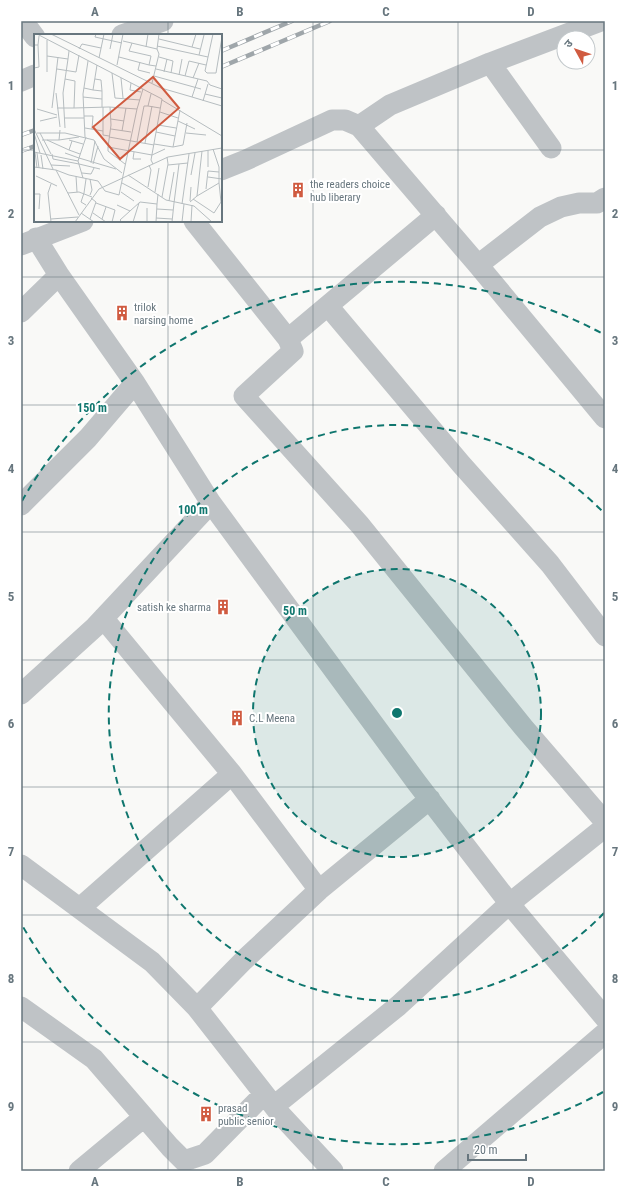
<svg xmlns="http://www.w3.org/2000/svg" width="626" height="1192" viewBox="0 0 626 1192" font-family="'Roboto Condensed','Noto Sans Devanagari',sans-serif">
	<style>
		.lines { fill: none; stroke-linecap: round; stroke-linejoin: round }
		.minor { stroke: #bfc3c6; stroke-width: 21 }
		.rail-casing { stroke: #9fa6aa; stroke-width: 4.5 }
		.rail { stroke: #fff; stroke-width: 3; stroke-dasharray: 9; stroke-linecap: butt }
		.grid { fill: none; stroke: #67767e; stroke-width: 1; stroke-opacity: 0.55 }
		.ring { fill: none; stroke: #0f766e; stroke-width: 2; stroke-dasharray: 7 5 }
		.labels { text-anchor: middle; stroke-width: 4; stroke-linejoin: round; paint-order: stroke }
		.poi-label { font-size: 11px; fill: #67767e; stroke: #fff; text-anchor: start }
		.inset-road { fill: none; stroke: #b6bdc0; stroke-width: 1 }
		.view { fill: #d05b40; fill-opacity: 0.15; stroke: #d05b40; stroke-width: 2 }
		.inset-edge { fill: none; stroke: #67767e; stroke-width: 2 }
		.centre { fill: #0f766e; stroke: #fff; stroke-width: 2 }
		.ring-label { font-size: 12px; text-anchor: middle; font-weight: bold; fill: #0f766e; stroke: #fff; stroke-width: 4; stroke-linejoin: round; paint-order: stroke }
		.neatline { fill: none; stroke: #67767e; stroke-width: 1.5 }
		.grid-label { font-size: 13px; text-anchor: middle; font-weight: bold; fill: #67767e }
	</style>
	<rect width="100%" height="100%" fill="#f9f9f7"/>
	<g class="lines">
		<path class="minor" d="M23,21L35,37
			M122,35L163,21
			M490,63L551,148
			M21,81L35,75
			M359,126L390,105L490,63L601,21
			M221,170L246,160L332,120H345L359,126L478,265L605,418
			M194,221L288,339L436,215
			M21,245L83,221
			M478,265L540,217L561,207L579,203H597L605,198
			M328,306L461,464L550,564L605,636
			M21,312L59,275
			M288,339L293,351L244,396L360,525L524,728L605,822
			M211,503L417,783L517,913L605,1018
			M21,505L88,438L135,383
			M103,618L232,774L319,890
			M21,694L95,627L211,503L135,383L59,275L36,238
			M21,865L152,962L197,1008L280,1114L333,1171
			M80,908L232,774
			M21,1007L94,1059L170,1147L184,1161L205,1154L264,1094
			M197,1008L244,960L319,890L430,799
			M274,1106L398,1006L510,903L605,827
			M79,1171L144,1117
			M444,1171L605,1033"/>
		<g class="rail-casing">
			<path id="rail" d="M221,51L292,21
				M221,67L330,21
				M21,135L35,130
				M21,151L35,146"/>
		</g>
		<use href="#rail" class="rail"/>
	</g>
	<path class="grid" d="M168,21V35M313,21V1171M458,21V1171M21,150H35M221,150H605M168,221V1171M21,277H605M21,405H605M21,532H605M21,660H605M21,787H605M21,915H605M21,1042H605"/>
	<circle cx="397" cy="713" r="144" fill="#0f766e" fill-opacity=".12"/>
	<g class="ring">
		<circle cx="397" cy="713" r="144"/>
		<path d="M604 913A288 288 0 1 1 604 513"/>
		<path d="M603 1092A431 431 0 0 1 22 925M22 501A431 431 0 0 1 603 334"/>
	</g>
	<defs>
		<g id="building-bare" transform="scale(1.2)"><path d="M-4-6H4V6H1V3H-1V6H-4ZM-2.5-4.3h1.7v1.8h-1.7ZM.8-4.3h1.7v1.8H.8ZM-2.5-1h1.7V.8h-1.7ZM.8-1h1.7V.8H.8Z" fill="#d05b40" stroke="#fff" stroke-width="2.5" paint-order="stroke"/></g>
	</defs>
	<g fill-rule="evenodd">
		<use href="#building-bare" x="298" y="190"/>
		<use href="#building-bare" x="122" y="313"/>
		<use href="#building-bare" x="223" y="607"/>
		<use href="#building-bare" x="237" y="718"/>
		<use href="#building-bare" x="206" y="1114"/>
	</g>
	<g class="labels">
		<g class="poi-label">
			<text x="310" y="188">the readers choice<tspan x="310" dy="13">hub liberary</tspan></text>
			<text x="134" y="311">trilok<tspan x="134" dy="13">narsing home</tspan></text>
			<text x="211" y="611" text-anchor="end">satish ke sharma</text>
			<text x="249" y="722">C.L Meena</text>
			<text x="218" y="1112">prasad<tspan x="218" dy="13">public senior</tspan></text>
		</g>
	</g>
	<g transform="translate(34 34)">
		<rect width="188" height="188" fill="#f9f9f7"/>
		<path class="inset-road" d="M3,0L128,65L117,126L119,130M17,0L127,54L158,63M62,0L61,3L88,9M179,0L171,37L173,39H182L188,3M125,5L166,15M13,6V38M89,7L123,15M98,9L95,17L117,22L115,31L122,32M0,11H4L5,2M123,12L174,23M112,13L114,0M158,13L162,0M45,15L48,10L67,14M76,15L79,0M165,21L170,1M13,22L34,25L35,17M85,23L115,31M125,23L139,27L137,39M65,24L70,0M106,28L104,36L116,39M83,31L89,0M0,34L5,33L4,11M23,35L42,38L45,21M122,35L173,47L176,51L188,55M130,38L133,25M78,39L81,64L106,66M145,41L148,25M120,42L167,55M151,42L155,27L172,31M87,44L89,64M159,44L165,29M164,45L158,63L188,72M97,49L96,56L107,58M118,49L125,20L123,15L125,0M50,54L59,56L63,31M59,56L68,57L67,46L61,45M68,57V73M22,59L26,93M117,60L114,72L126,74M171,60L188,64M49,63L68,65M128,66L188,102M169,67L174,50M69,73V101L75,102M76,73L77,91L74,113L118,121L131,115M18,74L24,23M23,74H40L41,47L31,45M40,74L75,73L103,75L109,55M3,75L23,81M126,78L144,84M50,82H59L58,95M30,84H50M77,85L90,87M6,87L23,83M144,87L161,95M124,91L142,94M31,94L29,59L34,25M51,94L69,97M0,95L19,135M77,95L97,98M88,97L92,74M122,98L141,102M0,99L6,119M3,99H31L60,106L70,125L88,139M6,99L17,120M152,99L172,101M51,103L49,60L54,27M75,103L120,111M8,106H25L26,96M13,106L35,116M25,106L45,103M35,106L49,110M38,107L35,116L46,120M103,108L110,72H114M111,109L118,72M120,110L139,113L146,76M74,113V117L91,130M139,113L149,111L153,89M0,118L44,127M1,118L3,134M100,118L99,125H107M3,119L5,134M31,119L45,124M18,120L19,125L45,130M7,121L9,135M45,124L82,135M57,129L61,107M45,130L66,135M59,130L64,112M17,131L36,132M134,131L154,129M0,133L22,136L35,141L64,147L71,157L85,161L103,75M174,133V116M22,136L45,181M48,139L57,140L60,134M94,141L132,166L160,172L178,188M157,141L161,119M2,142L23,152M42,142L43,158M174,143L188,145M49,144L44,127L52,103M56,145L58,156L56,161M88,149L107,159M114,153L117,136L115,131M172,155L174,137L185,138M87,158L100,167M121,158L125,134M34,159L45,158L58,163M50,159L47,168L52,171M50,159L52,145M0,160H6L5,175M163,162L185,149V133L179,115M128,163L134,130L133,123M159,165L180,179L187,168L185,149M135,167L140,138M156,167L157,153M156,168L163,162L168,117M62,169L81,176L78,188M140,169L145,130M148,170L155,120M83,171L96,177M123,175L139,176M47,179L60,188M59,179L72,188M122,184L138,185M17,185L44,183M56,185L62,168L57,164M68,185L72,173M17,188L14,159L17,150M41,188L65,155L134,123L188,114M88,188L86,186L106,168L123,170L124,160M99,188L105,169M113,188V174M122,188L123,170M138,188L140,169M148,188L150,170M157,188L158,171"/>
		<path class="view" d="M119,43L145,74L86,125L59,93Z"/>
		<rect width="188" height="188" class="inset-edge"/>
	</g>
	<circle cx="397" cy="713" r="6" class="centre"/>
	<g class="ring-label">
		<text x="92" y="412">150 m</text>
		<text x="193" y="514">100 m</text>
		<text x="295" y="615">50 m</text>
	</g>
	<rect width="626" height="1192" fill="none" stroke="#ffffff" stroke-width="44"/>
	<g transform="translate(576 50) rotate(310)"><circle r="19" fill="#ffffff" stroke="#c2c8cb"/>
	<path d="M0-3L7 15L0 10L-7 15Z" fill="#d05b40"/>
	<text y="-6" font-size="11" font-weight="bold" text-anchor="middle" fill="#67767e">उ</text>
	</g>
	<path d="M468 1154v6h58v-6" fill="none" stroke="#67767e" stroke-width="2"/>
	<text x="474" y="1154" font-size="12" fill="#67767e" stroke="#ffffff" stroke-width="3" paint-order="stroke">20 m</text>
	<rect x="22" y="22" width="582" height="1148" class="neatline"/>
	<g class="grid-label">
		<text x="95" y="16">A</text>
		<text x="240" y="16">B</text>
		<text x="386" y="16">C</text>
		<text x="531" y="16">D</text>
		<text x="11" y="90">1</text>
		<text x="615" y="90">1</text>
		<text x="11" y="218">2</text>
		<text x="615" y="218">2</text>
		<text x="11" y="345">3</text>
		<text x="615" y="345">3</text>
		<text x="11" y="473">4</text>
		<text x="615" y="473">4</text>
		<text x="11" y="601">5</text>
		<text x="615" y="601">5</text>
		<text x="11" y="728">6</text>
		<text x="615" y="728">6</text>
		<text x="11" y="856">7</text>
		<text x="615" y="856">7</text>
		<text x="11" y="983">8</text>
		<text x="615" y="983">8</text>
		<text x="11" y="1111">9</text>
		<text x="615" y="1111">9</text>
		<text x="95" y="1186">A</text>
		<text x="240" y="1186">B</text>
		<text x="386" y="1186">C</text>
		<text x="531" y="1186">D</text>
	</g>
</svg>
